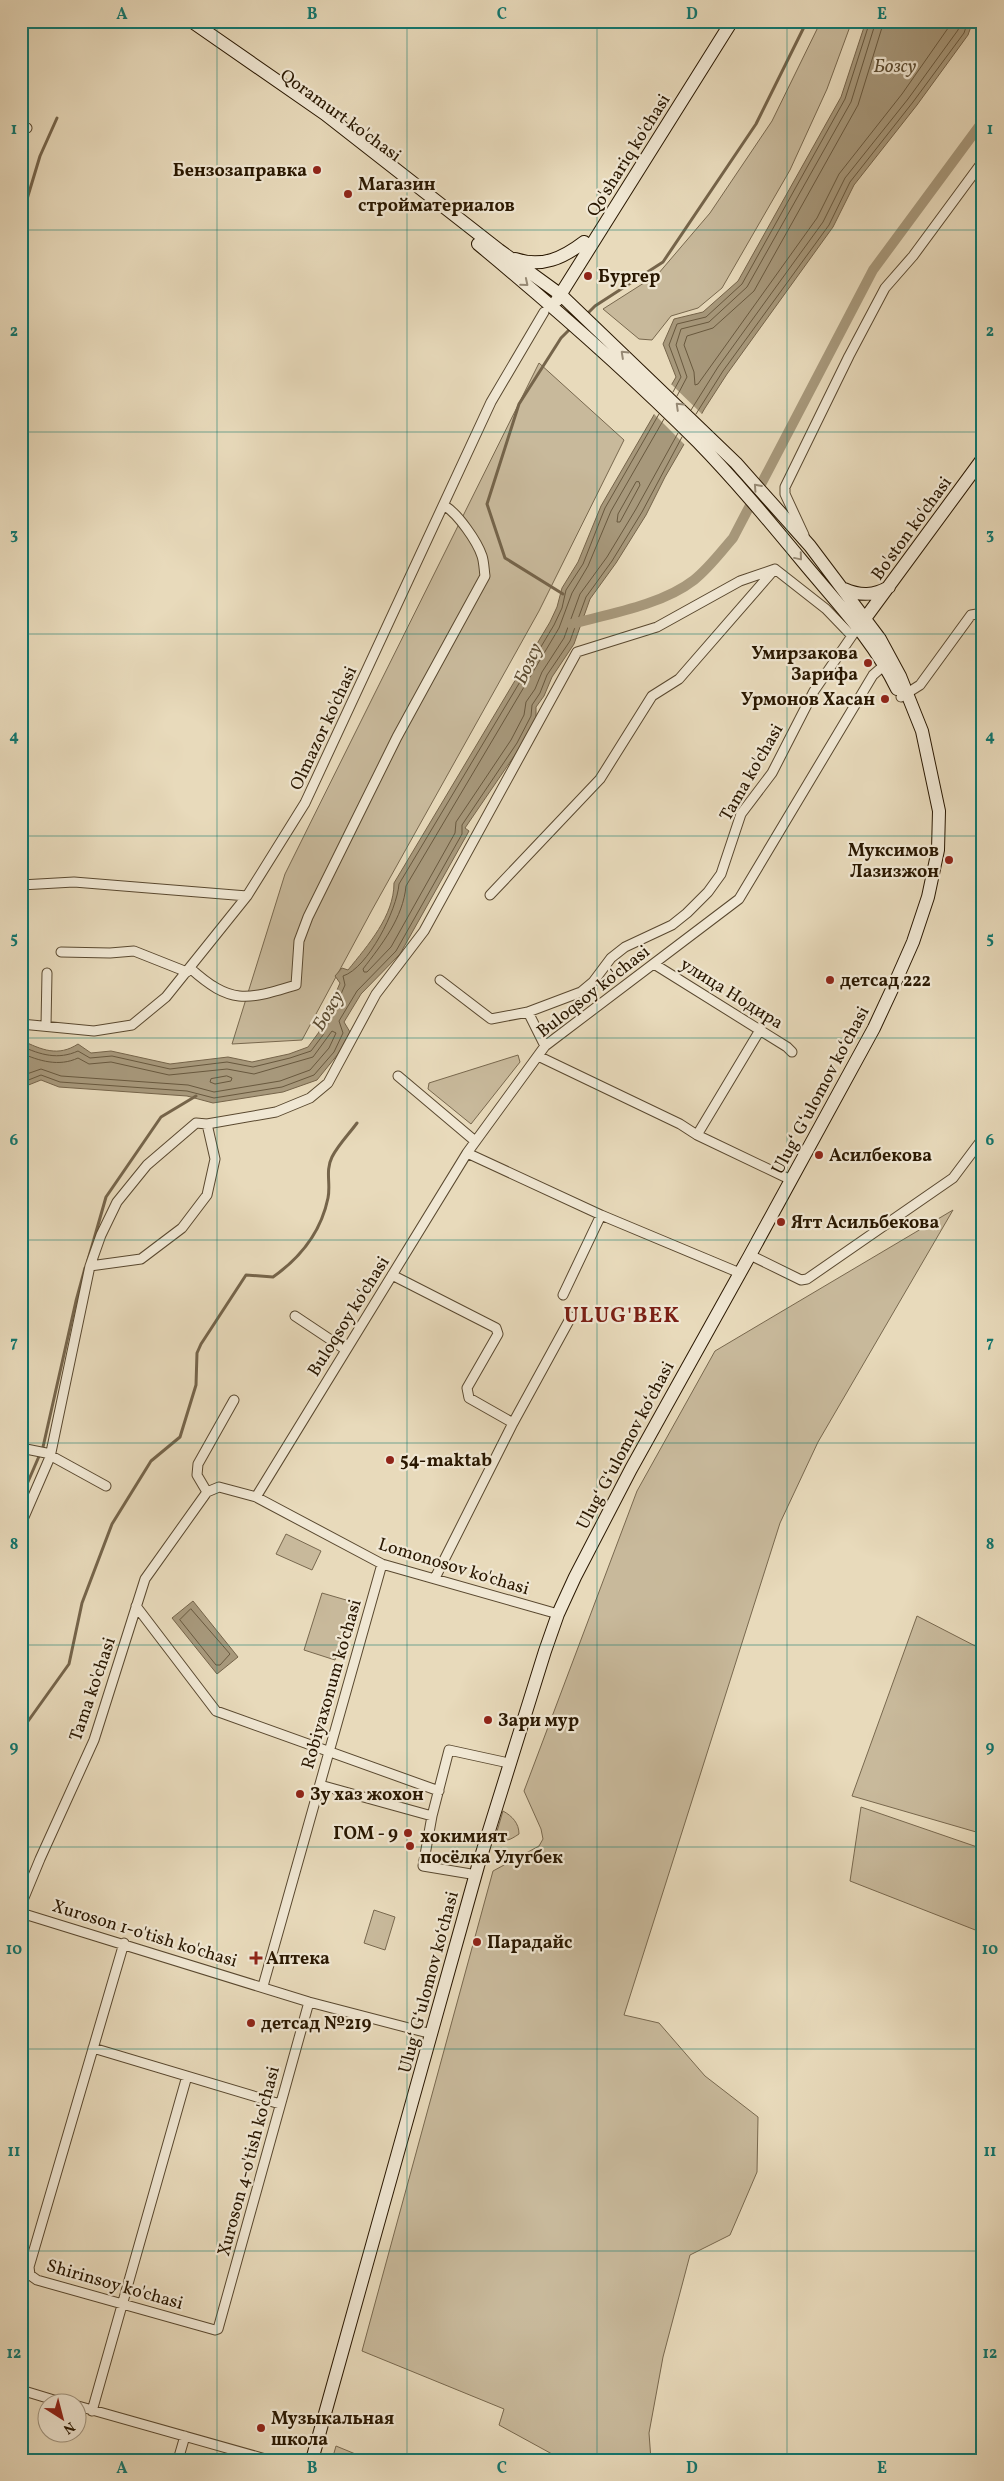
<svg xmlns="http://www.w3.org/2000/svg" width="1004" height="2481" viewBox="0 0 1004 2481" font-family="Vollkorn,serif">
	<style>
		.green { fill: #c8b99b; stroke: #78684e }
		.water { fill: #a7987b; stroke: #75644a }
		.pier { fill: #e8dabb }
		.lines { fill: none; stroke-linecap: round; stroke-linejoin: round }
		.shore { stroke: #68583e; stroke-width: 1 }
		.stream { stroke: #75644a; stroke-width: 3 }
		.canal { stroke: #a7987b; stroke-width: 10 }
		.minor-casing { stroke: #59482f; stroke-width: 11 }
		.secondary-casing { stroke: #291700; stroke-width: 14 }
		.minor { stroke: #f0e7d3; stroke-width: 9 }
		.secondary { stroke: #f0e7d3; stroke-width: 12 }
		.oneway { stroke: #968974 }
		.grid { fill: none; stroke: #0f766e; stroke-width: 1; stroke-opacity: 0.55 }
		.poi-dot { fill: #8f2418; stroke: #f0e7d3; stroke-width: 2 }
		.labels { text-anchor: middle; stroke-width: 4.5; stroke-linejoin: round; paint-order: stroke }
		.street-label { font-size: 18px; fill: #291700; stroke: #f0e7d3 }
		.poi-label { font-size: 18px; font-weight: bold; fill: #291700; stroke: #f0e7d3; text-anchor: start }
		.water-label { font-size: 19px; font-style: italic; fill: #5b4b31; stroke: #f0e7d3 }
		.district-label { font-size: 22px; font-weight: bold; letter-spacing: 1px; fill: #7a1f14; stroke: #f0e7d3 }
		.neatline { fill: none; stroke: #0f766e; stroke-width: 2 }
		.grid-label { font-size: 16px; text-anchor: middle; font-weight: bold; fill: #0f766e }
	</style>
	<rect width="100%" height="100%" fill="#e8dabb"/>
	<filter id="stains"><feTurbulence type="fractalNoise" baseFrequency=".004" numOctaves="4"/><feColorMatrix values="0 0 0 0 .2 0 0 0 0 .09 0 0 0 0 .02 0 0 0 .5 -.17"/></filter>
	<radialGradient id="worn" r=".72"><stop offset=".6" stop-color="#630" stop-opacity="0"/><stop offset="1" stop-color="#630" stop-opacity=".3"/></radialGradient>
	<path class="green" d="M821,21H852L827,89L790,170L722,288L698,308L671,316L652,340L639,339L603,309L658,274L710,213L772,121Z
		M539,363L624,440L539,611L372,910L302,1040L232,1044L285,874Z
		M518,1055L520,1062L471,1124L428,1089L429,1083Z
		M953,1210L818,1442L780,1523L624,2015L659,2023L705,2076L758,2117L757,2172L730,2235L690,2255L663,2357L649,2433L651,2460H563L499,2425L504,2409L362,2351L493,1871L539,1846L543,1839L541,1829L524,1791L637,1491L715,1351Z
		M286,1534L321,1551L312,1570L276,1554Z
		M322,1593L353,1602L335,1660L304,1650Z
		M917,1616L983,1650V1834L852,1796Z
		M861,1807L983,1849V1933L850,1881Z
		M503,1811C512,1816 519,1823 519,1834C510,1840 505,1843 495,1838Z
		M374,1910L395,1917L385,1950L364,1943Z
		M336,2446L370,2460H332Z"/>
	<path class="water" d="M866,21H973L968,35L917,105L854,185L833,227L727,374L705,408L665,477L646,515L616,563L590,599L574,644L552,677L544,696L536,707V717L521,746L465,828L469,831L400,954L361,994L344,1022L350,1032L338,1054L317,1080L283,1092L213,1103L187,1096L59,1087L41,1080L21,1088V1040C42,1050 58,1057 78,1044L91,1053L111,1051L170,1064L228,1057L252,1062L289,1054L308,1047L319,1032L340,983L335,976L342,968L348,970C368,945 394,916 394,883L550,622L557,607L562,588L578,562L601,506L676,377L663,344L674,319L703,312L738,281L841,97Z
		M193,1601L238,1657L217,1674L172,1618Z"/>
	<path class="pier" d="M670,383L704,416L686,446L652,412Z"/>
	<g class="lines">
		<path class="shore" d="M884,21L858,105L754,291L713,328L687,336L684,345L694,372L695,385L698,384L817,218L839,174L902,94L953,21
			M673,392L681,377L669,345L677,324L706,317L742,284L845,99L870,21
			M677,396L687,377L676,345L681,329L709,322L747,287L851,102L876,21
			M691,410L718,367L823,222L845,178L908,99L958,30L961,21
			M696,414L723,371L829,225L850,182L913,102L964,33L968,21
			M664,419L611,511L588,566L572,593L559,628L406,886C403,918 382,944 363,969L364,972H367L391,947L455,833L456,822L511,740L524,715L526,702L535,689L542,672L564,638L580,594L607,557L636,509L678,433
			M639,482L640,485L620,522H617L618,514L636,482Z
			M21,1046C41,1055 58,1060 78,1051L90,1058L112,1056L170,1069L227,1062L253,1067L290,1058L311,1051L323,1035L345,985L343,976C368,968 397,910 399,884L554,625L562,608L566,590L583,564L605,508L659,414
			M21,1053C39,1061 59,1067 78,1058L89,1064L111,1062L169,1075L227,1069L254,1074L313,1057L332,1031L336,1033L329,1048L310,1070L280,1081L214,1092L188,1085L61,1076L41,1069L21,1076
			M227,1076L232,1078L231,1081L215,1084L210,1082L211,1079Z
			M21,1083L41,1075L60,1082L187,1091L214,1098L282,1087L314,1075L334,1052L343,1033L339,1021L357,991L396,951L462,834V825L517,743L531,716L532,705L540,693L547,675L570,641L586,597L612,561L642,512L682,437
			M191,1609L230,1654L220,1665H216L180,1620Z"/>
		<path class="stream" d="M21,219L40,156L57,118
			M586,315L595,306L663,262L756,124L807,21
			M563,594L505,558L487,504L519,404L561,338L572,327
			M88,1260L106,1197L161,1117L196,1096
			M21,1498L43,1447L76,1301L85,1268
			M21,1731L69,1664L82,1603L112,1524L151,1461L180,1437L196,1385L197,1353L201,1344L246,1275L273,1277C300,1258 321,1232 328,1198C331,1184 325,1171 332,1157C338,1145 349,1134 357,1123"/>
		<path class="canal" d="M571,624C609,614 662,605 694,580C709,568 720,553 733,538L873,270L983,121"/>
		<g class="minor-casing">
			<path id="minor" d="M21,127L27,128
				M804,535L785,494V487L849,356L885,288L913,256L983,161
				M775,569L826,609L851,635
				M901,697L920,685L971,615L983,613
				M21,885L74,882L247,896
				M490,895L600,779L652,696L679,679L773,571
				M61,952L110,953L134,951L187,972
				M654,964L787,1047L792,1052
				M190,968C231,1005 246,1000 296,985L299,941L308,917L397,737L485,576C484,569 484,562 482,556C477,541 458,514 445,506
				M440,980L491,1019L528,1012L581,992L593,982L611,958L625,947L672,925L687,913L708,892L721,874L741,814L772,773L814,691L858,627
				M528,1012L545,1046
				M21,1024L94,1031L132,1025L166,997L247,896L305,803L491,402L544,312
				M46,1026L47,973
				M538,1056L680,1124L697,1135L785,1177
				M398,1076L475,1141
				M697,1135L760,1030
				M467,1153L601,1215L735,1271
				M750,1255L801,1280L807,1279L953,1178L983,1138
				M90,1266L141,1259L182,1228L207,1195L215,1159L207,1124
				M392,1275L496,1328L498,1334L467,1388L469,1398L513,1423
				M563,1295L601,1215
				M295,1316L346,1350
				M21,1448L46,1453L106,1486
				M207,1492L219,1487L256,1497L382,1564L558,1614
				M207,1492L197,1475L198,1464L234,1400
				M256,1497L467,1153L545,1046L739,899L873,675L888,662
				M21,1524L50,1457L90,1266L101,1235L117,1202L147,1165L196,1123L207,1124L276,1112L310,1098L328,1083L376,994L424,931L577,652L657,627L740,581L775,569
				M435,1578L513,1423L571,1317
				M136,1606L216,1711L439,1791
				M320,1785L432,1816
				M471,1874L423,1866L432,1816L449,1750L504,1762
				M21,1905L40,1859L94,1740L145,1579L207,1492
				M21,1913L309,2002L432,2034
				M124,1943L29,2267L30,2275L37,2280L215,2330L218,2329L309,2002
				M263,1986L382,1564
				M93,2048L280,2104
				M21,2390L67,2404
				M78,2406L269,2460
				M92,2411L187,2076
				M178,2460L185,2436"/>
		</g>
		<g class="secondary-casing">
			<path id="secondary" d="M191,21L325,114L499,250L561,295L736,463L810,546L880,639L900,676L922,731L939,811L938,850L928,897L913,942L894,985L874,1028L750,1255L631,1469L575,1577L558,1614L545,1651L478,1866L312,2460
				M478,244C554,307 628,372 698,442C735,480 769,521 803,562C837,603 874,641 897,689
				M515,259C542,268 563,258 584,242
				M557,300L732,21
				M844,589C860,596 874,596 889,587
				M861,624L983,458"/>
		</g>
		<use href="#minor" class="minor"/>
		<use href="#secondary" class="secondary"/>
	</g>
	<defs><path id="oneway-chevron" d="M-2-3.5L2.5 0L-2 3.5" fill="none" stroke-width="1.6" stroke-linecap="round" stroke-linejoin="round" transform="scale(1.25)"/></defs>
	<g class="oneway">
		<use href="#oneway-chevron" transform="translate(525 283) rotate(40)"/>
		<use href="#oneway-chevron" transform="translate(624 354) rotate(-137)"/>
		<use href="#oneway-chevron" transform="translate(679 406) rotate(-136)"/>
		<use href="#oneway-chevron" transform="translate(757 487) rotate(-132)"/>
		<use href="#oneway-chevron" transform="translate(799 557) rotate(50)"/>
	</g>
	<path class="grid" d="M217,21V2460M407,21V2460M597,21V2460M787,21V2460M21,230H983M21,432H983M21,634H983M21,836H983M21,1038H983M21,1240H983M21,1443H983M21,1645H983M21,1847H983M21,2049H983M21,2251H983"/>
	<g class="poi-dot">
		<circle cx="317" cy="170" r="5"/>
		<circle cx="348" cy="194" r="5"/>
		<circle cx="588" cy="276" r="5"/>
		<circle cx="868" cy="663" r="5"/>
		<circle cx="885" cy="699" r="5"/>
		<circle cx="949" cy="860" r="5"/>
		<circle cx="830" cy="980" r="5"/>
		<circle cx="819" cy="1155" r="5"/>
		<circle cx="781" cy="1222" r="5"/>
		<circle cx="390" cy="1460" r="5"/>
		<circle cx="488" cy="1720" r="5"/>
		<circle cx="300" cy="1794" r="5"/>
		<circle cx="408" cy="1833" r="5"/>
		<circle cx="410" cy="1846" r="5"/>
		<circle cx="477" cy="1942" r="5"/>
		<path d="M253.5 1950.5h5v5h5v5h-5v5h-5v-5h-5v-5h5z"/>
		<circle cx="251" cy="2023" r="5"/>
		<circle cx="261" cy="2428" r="5"/>
	</g>
	<g class="labels">
		<g class="street-label">
			<text transform="translate(341 115) rotate(36)" y="6">Qoramurt ko'chasi</text>
			<text transform="translate(628 155) rotate(-58)" y="6">Qo'shariq ko'chasi</text>
			<text transform="translate(911 528) rotate(-54)" y="6">Bo'ston ko'chasi</text>
			<text transform="translate(323 728) rotate(-65)" y="6">Olmazor ko'chasi</text>
			<text transform="translate(751 772) rotate(-60)" y="6">Tama ko'chasi</text>
			<text transform="translate(593 991) rotate(-38)" y="6">Buloqsoy ko'chasi</text>
			<text transform="translate(732 993) rotate(32)" y="6">улица Нодира</text>
			<text transform="translate(820 1090) rotate(-62)" y="6">Ulugʻ Gʻulomov koʻchasi</text>
			<text transform="translate(348 1316) rotate(-58)" y="6">Buloqsoy ko'chasi</text>
			<text transform="translate(625 1445) rotate(-62)" y="6">Ulugʻ Gʻulomov koʻchasi</text>
			<text transform="translate(454 1566) rotate(17)" y="6">Lomonosov ko'chasi</text>
			<text transform="translate(331 1684) rotate(-74)" y="6">Robiyaxonum ko'chasi</text>
			<text transform="translate(92 1689) rotate(-71)" y="6">Tama ko'chasi</text>
			<text transform="translate(145 1933) rotate(17)" y="6">Хuroson 1-o'tish ko'chasi</text>
			<text transform="translate(428 1982) rotate(-75)" y="6">Ulugʻ Gʻulomov koʻchasi</text>
			<text transform="translate(248 2161) rotate(-75)" y="6">Xuroson 4-o'tish ko'chasi</text>
			<text transform="translate(115 2284) rotate(16)" y="6">Shirinsoy ko'chasi</text>
		</g>
		<g class="poi-label">
			<text x="307" y="176" text-anchor="end">Бензозаправка</text>
			<text x="358" y="190">Магазин<tspan x="358" dy="21">стройматериалов</tspan></text>
			<text x="598" y="282">Бургер</text>
			<text x="858" y="659" text-anchor="end">Умирзакова<tspan x="858" dy="21">Зарифа</tspan></text>
			<text x="875" y="705" text-anchor="end">Урмонов Хасан</text>
			<text x="939" y="856" text-anchor="end">Муксимов<tspan x="939" dy="21">Лазизжон</tspan></text>
			<text x="840" y="986">детсад 222</text>
			<text x="829" y="1161">Асилбекова</text>
			<text x="791" y="1228">Ятт Асильбекова</text>
			<text x="400" y="1466">54-maktab</text>
			<text x="498" y="1726">Зари мур</text>
			<text x="310" y="1800">Зу хаз жохон</text>
			<text x="398" y="1839" text-anchor="end">ГОМ - 9</text>
			<text x="420" y="1842">хокимият<tspan x="420" dy="21">посёлка Улугбек</tspan></text>
			<text x="487" y="1948">Парадайс</text>
			<text x="266" y="1964">Аптека</text>
			<text x="261" y="2029">детсад №219</text>
			<text x="271" y="2424">Музыкальная<tspan x="271" dy="21">школа</tspan></text>
		</g>
		<g class="water-label">
			<text x="895" y="72">Бозсу</text>
			<text transform="translate(527 663) rotate(-66)" y="7">Бозсу</text>
			<text transform="translate(327 1010) rotate(-59)" y="7">Бозсу</text>
		</g>
		<g class="district-label">
			<text x="622" y="1322">ULUG'BEK</text>
		</g>
	</g>
	<rect width="1004" height="2481" fill="none" stroke="#e8dabb" stroke-width="55"/>
	<g transform="translate(62 2418) rotate(144)"><circle r="24" fill="#f0e7d3" stroke="#a0947f"/>
	<path d="M0-4L9 19L0 12L-9 19Z" fill="#8f2418"/>
	<text y="-8" font-size="14" font-weight="bold" text-anchor="middle" fill="#291700">N</text>
	</g>
	<rect x="28" y="28" width="948" height="2426" class="neatline"/>
	<g class="grid-label">
		<text x="122" y="19">A</text>
		<text x="312" y="19">B</text>
		<text x="502" y="19">C</text>
		<text x="692" y="19">D</text>
		<text x="882" y="19">E</text>
		<text x="14" y="134">1</text>
		<text x="990" y="134">1</text>
		<text x="14" y="336">2</text>
		<text x="990" y="336">2</text>
		<text x="14" y="539">3</text>
		<text x="990" y="539">3</text>
		<text x="14" y="741">4</text>
		<text x="990" y="741">4</text>
		<text x="14" y="943">5</text>
		<text x="990" y="943">5</text>
		<text x="14" y="1145">6</text>
		<text x="990" y="1145">6</text>
		<text x="14" y="1347">7</text>
		<text x="990" y="1347">7</text>
		<text x="14" y="1549">8</text>
		<text x="990" y="1549">8</text>
		<text x="14" y="1752">9</text>
		<text x="990" y="1752">9</text>
		<text x="14" y="1954">10</text>
		<text x="990" y="1954">10</text>
		<text x="14" y="2156">11</text>
		<text x="990" y="2156">11</text>
		<text x="14" y="2358">12</text>
		<text x="990" y="2358">12</text>
		<text x="122" y="2473">A</text>
		<text x="312" y="2473">B</text>
		<text x="502" y="2473">C</text>
		<text x="692" y="2473">D</text>
		<text x="882" y="2473">E</text>
	</g>
	<rect width="100%" height="100%" filter="url(#stains)"/>
	<rect width="100%" height="100%" fill="url(#worn)"/>
</svg>
